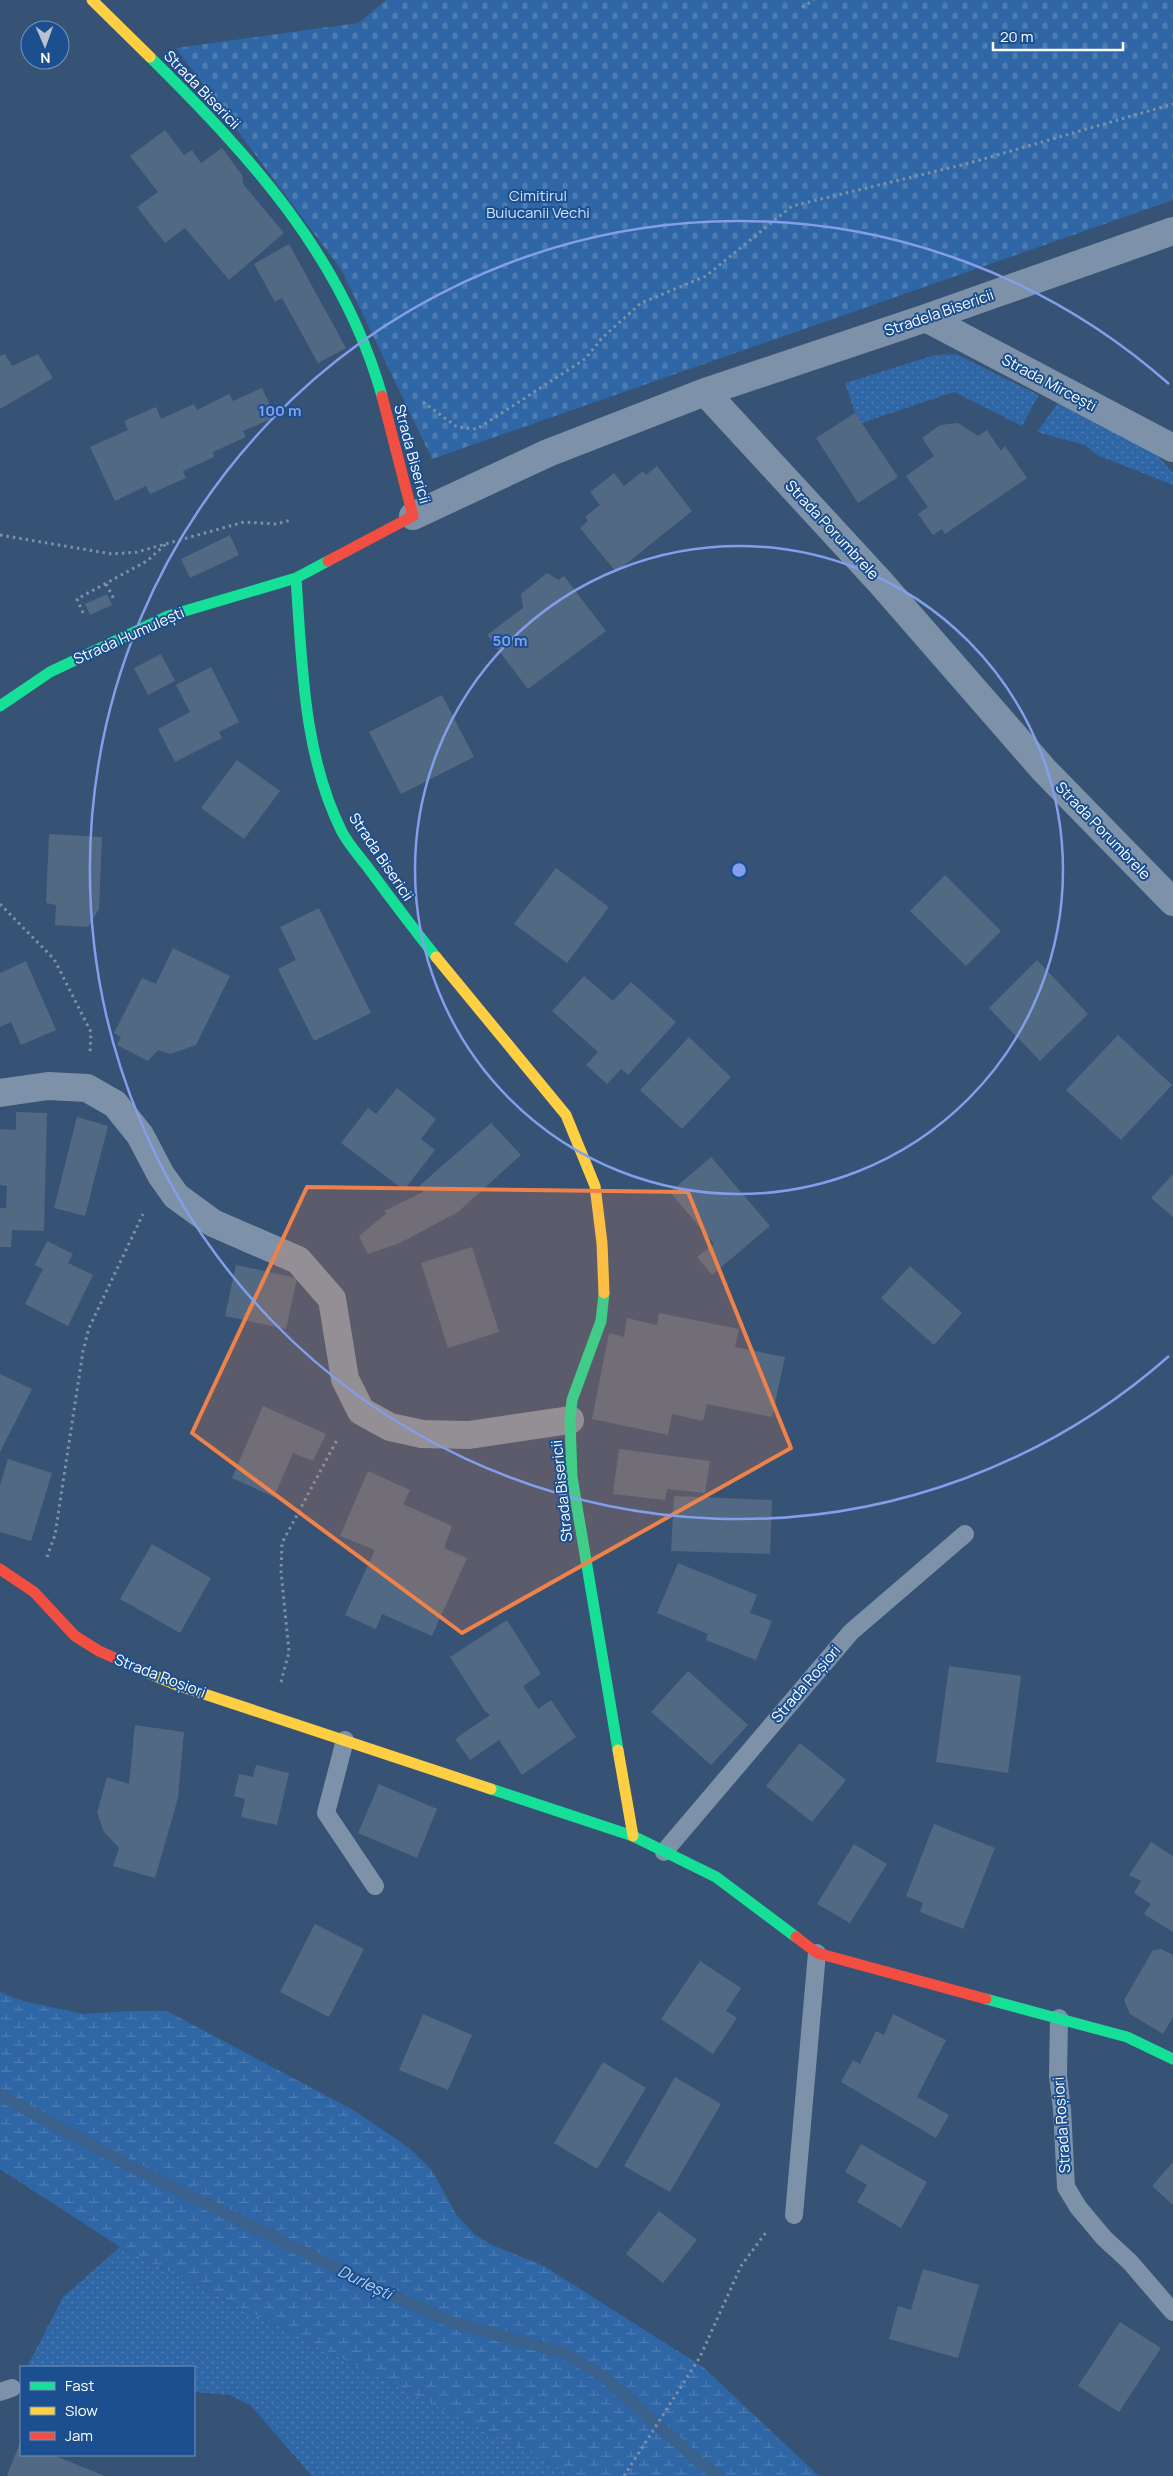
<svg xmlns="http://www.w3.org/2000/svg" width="1173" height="2476" viewBox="0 0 1173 2476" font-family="Manrope,sans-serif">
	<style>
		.wetland { fill: url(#wetland-marsh) }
		.cemetery { fill: url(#cemetery-stones) }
		.park { fill: url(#park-dots) }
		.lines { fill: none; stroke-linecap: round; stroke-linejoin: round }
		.stream { stroke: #3b618d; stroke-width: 12 }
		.building { fill: #526984 }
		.path { stroke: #7d92a8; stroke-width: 3; stroke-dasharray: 2.5 4; stroke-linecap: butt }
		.lane { stroke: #7d92a8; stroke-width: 18 }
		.street { stroke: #7d92a8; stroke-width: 28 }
		.fast { stroke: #16e098; stroke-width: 11 }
		.slow { stroke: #ffcf43; stroke-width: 11 }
		.jam { stroke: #f24e42; stroke-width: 11 }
		.marked { fill: #ee8249; fill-opacity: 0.2; stroke: #ee8249; stroke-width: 4; stroke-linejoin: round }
		.ring { fill: none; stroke: #839eea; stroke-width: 2.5 }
		.labels { text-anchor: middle; stroke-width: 4; stroke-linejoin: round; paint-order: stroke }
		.street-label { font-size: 15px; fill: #fff; stroke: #1b4f8f }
		.park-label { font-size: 15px; fill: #cfe3fa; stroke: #1b4f8f }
		.water-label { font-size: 16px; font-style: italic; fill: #b5d3f5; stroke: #1b4f8f }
		.centre { fill: #839eea; stroke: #1b4f8f; stroke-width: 2.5 }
		.ring-label { font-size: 15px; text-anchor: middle; font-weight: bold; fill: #839eea; stroke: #1b4f8f; stroke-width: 4; stroke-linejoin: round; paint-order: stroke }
	</style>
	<defs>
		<pattern id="wetland-marsh" width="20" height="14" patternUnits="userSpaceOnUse" patternTransform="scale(1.25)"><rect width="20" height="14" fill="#2f66a5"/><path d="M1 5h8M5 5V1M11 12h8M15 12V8" fill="none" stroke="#4e7db2"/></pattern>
		<pattern id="cemetery-stones" width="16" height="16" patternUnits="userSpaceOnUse" patternTransform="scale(1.25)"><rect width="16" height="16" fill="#2f66a5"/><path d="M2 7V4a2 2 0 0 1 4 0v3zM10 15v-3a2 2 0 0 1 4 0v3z" fill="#4e7db2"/></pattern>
		<pattern id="park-dots" width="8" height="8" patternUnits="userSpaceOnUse" patternTransform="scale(1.25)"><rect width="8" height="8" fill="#2f66a5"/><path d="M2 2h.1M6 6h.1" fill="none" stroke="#4e7db2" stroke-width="1.8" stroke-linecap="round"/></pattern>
	</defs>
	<rect width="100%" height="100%" fill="#365274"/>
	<path class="wetland" d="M0,1992L23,2001L83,2014L129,2011H167L355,2111L409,2148L431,2169L456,2214L474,2234L492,2245L544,2266L703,2367L819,2476H575L120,2247L0,2169Z"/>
	<path class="cemetery" d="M386,0H1173V200L432,459L342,271L176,48L358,23Z"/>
	<path class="park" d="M956,354L1039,395L1022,426L954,392L862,423L855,413L845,383L935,355Z
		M1060,400L1156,454L1173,473V485L1097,455L1085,445L1037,432Z
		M120,2247L575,2476H312L250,2405L229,2395L194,2392V2367H27L63,2297Z"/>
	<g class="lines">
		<path class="stream" d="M0,2095L128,2165L376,2288L454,2323L565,2353L604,2377L697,2460L719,2476"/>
	</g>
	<path class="building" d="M165,130L184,155L192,150L201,163L222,148L242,175L243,184L284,233L229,280L185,228L165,243L137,207L158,192L130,156Z
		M289,244L346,348L318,363L282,298L275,302L254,264Z
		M5,354L12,366L38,354L53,378L0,409V356Z
		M262,388L276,417L243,431L246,437L213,452L214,457L183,471L186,478L150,494L146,486L115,501L90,447L128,430L124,421L156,407L161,419L194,404L197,410L229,394L233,401Z
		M855,413L898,477L858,503L816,438Z
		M958,423L978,436L987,430L1001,451L1005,446L1027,478L945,534L942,529L933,535L918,514L928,507L906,476L934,456L922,438L940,425Z
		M657,466L692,511L616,572L580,528L588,521L585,517L600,505L590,492L614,473L624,486L643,471L646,475Z
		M230,535L239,555L190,578L181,559Z
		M547,573L559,580L564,576L606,631L528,689L487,635L523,608L521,594Z
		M107,594L112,605L90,615L85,604Z
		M161,654L175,681L148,695L134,668Z
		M211,667L239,722L219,732L222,738L175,762L158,729L190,712L176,685Z
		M442,695L474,757L401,794L369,732Z
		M237,760L280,791L244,839L201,808Z
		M49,834L102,837L99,909L88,927L55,925L56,905L46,903Z
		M556,868L609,907L567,963L514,924Z
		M945,875L1001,931L966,966L910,911Z
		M319,908L371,1013L314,1041L278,969L296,960L280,927Z
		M173,948L230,976L196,1045L170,1054L158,1050L148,1061L117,1045L121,1037L114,1033L142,978L156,984Z
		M1037,960L1088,1014L1040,1061L989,1008Z
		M26,961L56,1030L21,1045L11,1022L0,1027V973Z
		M584,976L613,1001L631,982L676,1022L628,1075L621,1069L607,1084L586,1065L598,1052L552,1011Z
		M1118,1035L1172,1085L1121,1140L1066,1090Z
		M689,1037L731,1077L682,1129L640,1090Z
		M397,1088L436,1119L421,1139L435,1150L404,1190L341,1143L368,1108L376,1114Z
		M16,1112L47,1113L44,1231L12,1230L11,1247H0V1208H6L7,1186L0,1185V1129L16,1130Z
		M77,1117L108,1126L85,1216L54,1208Z
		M491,1123L521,1155L458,1212L400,1243L368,1254L359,1236L387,1213L384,1211L423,1192L419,1186Z
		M711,1157L770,1226L712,1275L697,1257L714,1244L670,1192Z
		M1173,1174V1217L1151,1198Z
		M47,1241L73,1254L68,1263L93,1275L68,1326L25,1304L43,1269L35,1265Z
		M472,1247L499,1332L448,1348L421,1263Z
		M236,1265L297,1278L286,1329L225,1316Z
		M910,1266L962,1313L934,1345L881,1298Z
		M659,1313L739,1329L735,1347L785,1357L772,1417L707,1404L703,1421L672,1414L668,1435L592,1419L609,1333L624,1337L627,1318L657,1325Z
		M0,1374L32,1389L0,1452Z
		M263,1406L326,1434L313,1461L293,1453L274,1497L232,1478Z
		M619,1449L710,1461L705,1493L667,1489L665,1500L613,1494Z
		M8,1459L52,1473L31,1541L0,1532V1485Z
		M368,1471L410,1490L403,1504L452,1526L444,1548L467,1558L432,1636L382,1614L376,1629L345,1615L375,1550L340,1536Z
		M674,1496L772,1500L770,1554L671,1551Z
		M152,1544L211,1578L180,1633L120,1599Z
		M678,1563L757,1595L750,1613L772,1621L756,1660L706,1640L708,1634L657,1613Z
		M507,1620L541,1674L523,1686L538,1709L551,1700L576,1737L522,1775L499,1740L470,1760L455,1739L490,1715L484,1710L450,1657Z
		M949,1666L1021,1676L1008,1773L936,1762Z
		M688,1671L748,1725L711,1765L651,1712Z
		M135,1725L184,1732L178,1798L155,1878L113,1866L119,1848L104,1832L97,1813L107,1777L129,1784Z
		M800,1743L846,1780L812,1822L766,1786Z
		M256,1765L289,1773L277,1825L241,1817L245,1799L234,1796L239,1774L253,1777Z
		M379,1784L437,1809L417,1858L358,1833Z
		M934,1824L995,1848L963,1929L920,1912L923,1903L906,1896Z
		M1151,1842L1173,1856V1932L1144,1914L1151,1904L1134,1893L1141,1881L1129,1875Z
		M854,1844L887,1864L850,1923L817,1904Z
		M315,1924L364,1949L329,2017L280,1992Z
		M1161,1949L1173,1955V2017L1163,2034L1130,2014L1124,2000L1153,1950Z
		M700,1961L741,1988L726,2011L737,2018L713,2054L661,2019Z
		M423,2014L472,2035L448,2090L399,2070Z
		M893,2014L946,2040L917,2097L949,2115L936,2138L841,2082L853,2060L860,2064L876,2031L884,2035Z
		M603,2062L646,2088L597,2169L554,2143Z
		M675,2077L721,2104L670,2192L624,2166Z
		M861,2144L927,2182L901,2228L857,2202L867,2185L845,2172Z
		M1173,2162V2205L1152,2186Z
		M659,2211L697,2240L663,2283L626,2254Z
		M923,2269L979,2285L958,2358L889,2339L898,2306L911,2310Z
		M1120,2322L1161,2348L1119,2412L1078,2386Z
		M21,2440V2455H53L105,2476H7Z"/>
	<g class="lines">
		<path class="path" d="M802,7L814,0
			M423,402L457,427L477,429L585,359L602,338L641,303L706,276L792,206L966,164L1173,104
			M0,535L112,554L137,552L244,522L276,524L291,520
			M106,584L115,601
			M83,613L77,599L147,561L166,544
			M0,904L54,959L91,1032L90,1053
			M47,1557L55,1535L83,1351L89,1328L143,1214
			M281,1682L289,1652L281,1571L282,1543L338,1438
			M624,2476L700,2357L741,2266L767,2231"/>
		<path class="lane" d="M345,1740L326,1813L375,1886
			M664,1852L851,1632L965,1534
			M1059,2018L1058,2076L1062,2109L1066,2187L1078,2207L1104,2238L1130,2262L1173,2312
			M794,2215L817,1953
			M0,2392L12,2388"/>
		<path class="street" d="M926,318L1173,448
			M705,392L926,318L1173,231
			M413,516L548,453L705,392L881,583L1044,770L1173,902
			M0,1093L48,1086L87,1088L115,1104L140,1135L161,1175L176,1196L213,1223L298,1260L332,1299L345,1379L361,1411L390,1427L422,1434L469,1435L570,1420"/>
		<path class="fast" d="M150,57C250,156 343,257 382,396
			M296,578C302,663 303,754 342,832C349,845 360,857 369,869C391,899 413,928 436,957
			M0,706L50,672L168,616L296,578L328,561
			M604,1293L601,1321L572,1400L570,1420L572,1477L618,1750
			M491,1789L633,1836L716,1877L796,1937
			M986,1999L1127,2037L1173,2059"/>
		<path class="slow" d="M92,0L150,57
			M436,957L566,1115L595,1186L602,1243L604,1293
			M146,1672L174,1684L491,1789
			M618,1750L633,1836"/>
		<path class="jam" d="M328,561L413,516L382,396
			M0,1569L34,1592L75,1636L99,1651L146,1672
			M796,1937L817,1953L986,1999"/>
	</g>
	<path class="marked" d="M307,1187L688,1192L791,1448L462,1633L192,1433Z"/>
	<g class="ring">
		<circle cx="739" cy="870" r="324"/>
		<path d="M1169 1356A649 649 0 1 1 1169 384"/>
	</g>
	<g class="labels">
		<g class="street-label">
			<text transform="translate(202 90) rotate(46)" y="5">Strada Bisericii</text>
			<text transform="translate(939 313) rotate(-19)" y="5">Stradela Bisericii</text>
			<text transform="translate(1049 383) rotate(28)" y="5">Strada Mircești</text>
			<text transform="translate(412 454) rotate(75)" y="5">Strada Bisericii</text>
			<text transform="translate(832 530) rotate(47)" y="5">Strada Porumbrele</text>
			<text transform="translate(129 636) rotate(-24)" y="5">Strada Humulești</text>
			<text transform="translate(1103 831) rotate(46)" y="5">Strada Porumbrele</text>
			<text transform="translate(381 857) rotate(56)" y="5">Strada Bisericii</text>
			<text transform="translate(562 1491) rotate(-96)" y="5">Strada Bisericii</text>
			<text transform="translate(160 1676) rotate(21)" y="5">Strada Roșiori</text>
			<text transform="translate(806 1684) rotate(-49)" y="5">Strada Roșiori</text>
			<text transform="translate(1062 2125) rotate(-94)" y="5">Strada Roșiori</text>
		</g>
		<g class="park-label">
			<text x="538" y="201">Cimitirul<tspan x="538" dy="17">Buiucanii Vechi</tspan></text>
		</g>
		<g class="water-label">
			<text transform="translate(365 2282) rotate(26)" y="6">Durlești</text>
		</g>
	</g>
	<circle cx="739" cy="870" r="8" class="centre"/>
	<g class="ring-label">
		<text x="280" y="416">100 m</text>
		<text x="510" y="646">50 m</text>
	</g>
	<rect x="20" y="2366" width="175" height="90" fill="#1b4f8f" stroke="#7695bc"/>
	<rect x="30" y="2382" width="25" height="8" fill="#16e098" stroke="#7695bc"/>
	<text x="65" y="2391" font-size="15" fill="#ffffff">Fast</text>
	<rect x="30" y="2407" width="25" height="8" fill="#ffcf43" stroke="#7695bc"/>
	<text x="65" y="2416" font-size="15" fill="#ffffff">Slow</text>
	<rect x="30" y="2432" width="25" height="8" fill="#f24e42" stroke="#7695bc"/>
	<text x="65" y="2441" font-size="15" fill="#ffffff">Jam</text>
	<g transform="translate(45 45) rotate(178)"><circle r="24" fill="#1b4f8f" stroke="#7695bc"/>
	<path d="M0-4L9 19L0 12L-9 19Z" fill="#b9c2ce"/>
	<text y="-8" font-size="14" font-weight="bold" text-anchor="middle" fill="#ffffff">N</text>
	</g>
	<path d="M993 42v8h130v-8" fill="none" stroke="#ffffff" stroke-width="2.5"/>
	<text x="1000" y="42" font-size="15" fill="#ffffff" stroke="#1b4f8f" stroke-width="4" paint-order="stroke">20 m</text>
</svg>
